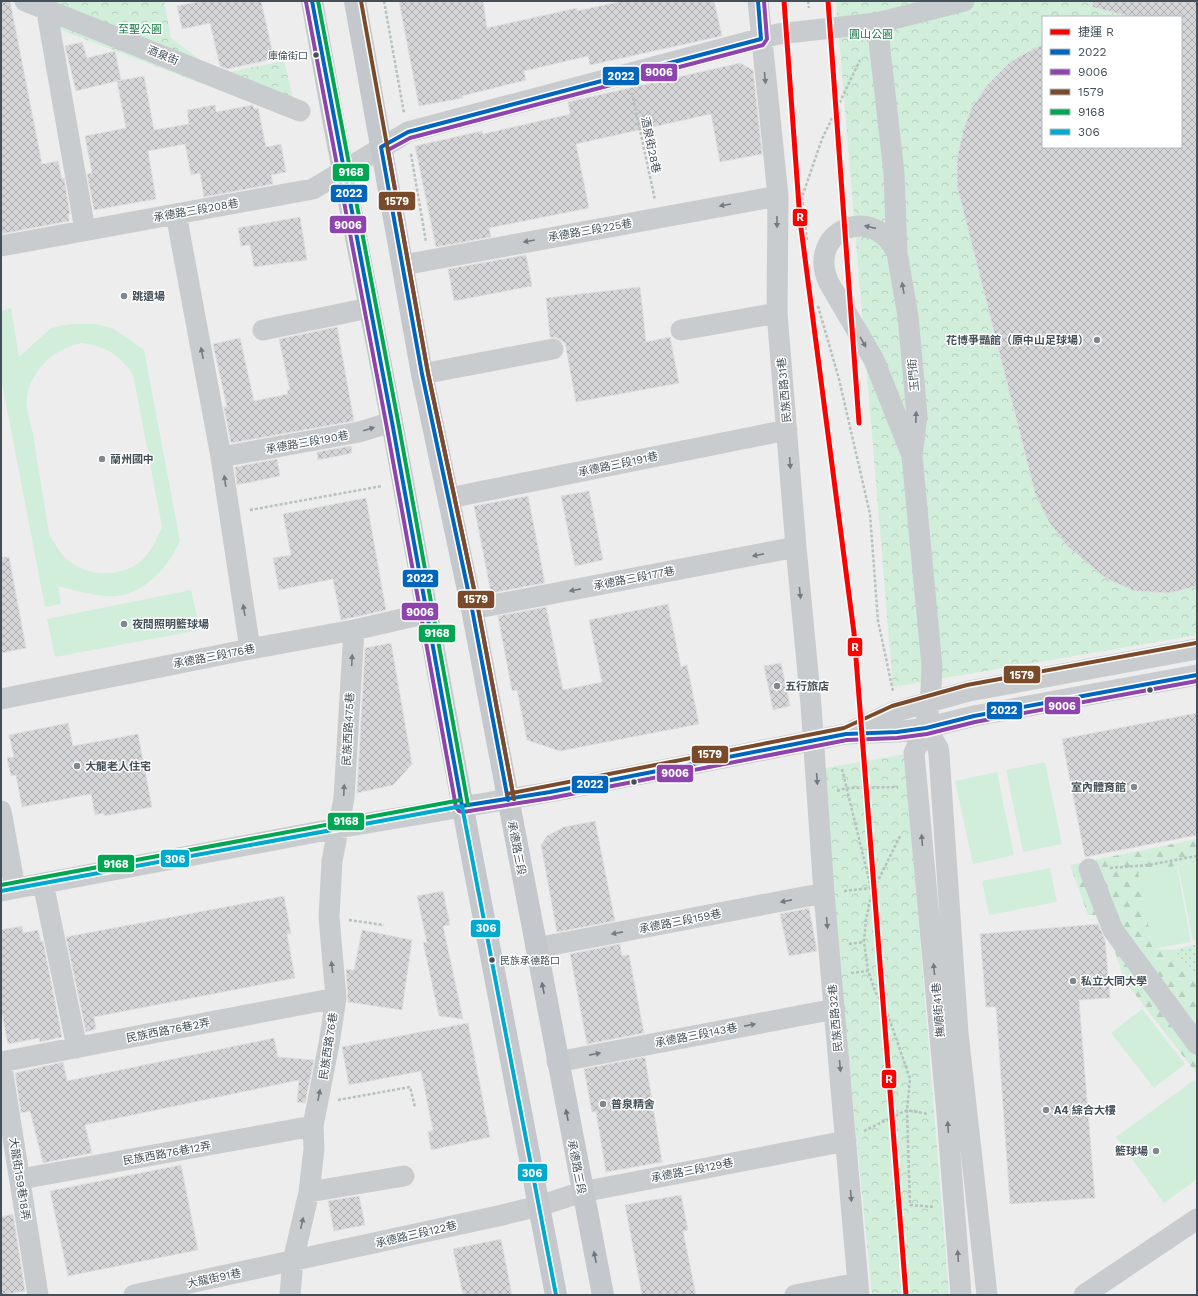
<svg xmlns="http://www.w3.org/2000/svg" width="1198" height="1296" viewBox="0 0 1198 1296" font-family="'Work Sans','Noto Sans TC',sans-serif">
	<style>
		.grass { fill: url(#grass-dots) }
		.forest { fill: url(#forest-firs) }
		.park { fill: url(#park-crowns); fill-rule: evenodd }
		.pitch { fill: #d1eedb; fill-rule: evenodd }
		.building { fill: url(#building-cross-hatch); stroke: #dfdfe0 }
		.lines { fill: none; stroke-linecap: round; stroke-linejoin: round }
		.path { stroke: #b6c2be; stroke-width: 2.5; stroke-dasharray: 3 2; stroke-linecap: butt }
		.minor { stroke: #c9ccce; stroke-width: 21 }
		.major { stroke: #c4c8cc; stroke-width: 22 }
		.bus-1-casing { stroke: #fff; stroke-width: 7 }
		.bus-2-casing { stroke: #fff; stroke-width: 7 }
		.bus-3-casing { stroke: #fff; stroke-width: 7 }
		.bus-4-casing { stroke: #fff; stroke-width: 7 }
		.bus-5-casing { stroke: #fff; stroke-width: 7 }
		.bus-1 { stroke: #0065bd; stroke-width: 4 }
		.bus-2 { stroke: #8e44ad; stroke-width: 4 }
		.bus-3 { stroke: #7a4b2a; stroke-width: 4 }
		.bus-4 { stroke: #00a651; stroke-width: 4 }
		.bus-5 { stroke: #00a9ce; stroke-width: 4 }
		.metro-1-casing { stroke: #fff; stroke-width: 8 }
		.metro-1 { stroke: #f00; stroke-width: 5 }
		.oneway { fill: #737b82 }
		.oneway2 { fill: #6a747c }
		.bus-dot { fill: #445059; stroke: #fff; stroke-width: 1.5 }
		.poi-dot { fill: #80878d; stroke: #fff; stroke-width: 1.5 }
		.labels { text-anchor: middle; stroke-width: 3; stroke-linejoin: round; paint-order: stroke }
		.bus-label { font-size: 10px; fill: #445059; stroke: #fff; text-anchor: end }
		.park-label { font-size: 11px; fill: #167a46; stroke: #fff }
		.street-label { font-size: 11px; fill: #445059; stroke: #fff }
		.poi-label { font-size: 11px; font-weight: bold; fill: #445059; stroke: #fff; text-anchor: start }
		.line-badge { stroke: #fff; stroke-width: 1.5 }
		.badge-label { font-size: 11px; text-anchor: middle; font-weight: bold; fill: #fff }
	</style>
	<defs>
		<pattern id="grass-dots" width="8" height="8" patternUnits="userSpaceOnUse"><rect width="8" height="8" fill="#d1eedb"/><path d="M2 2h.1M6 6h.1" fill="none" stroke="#b5cebe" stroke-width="1.8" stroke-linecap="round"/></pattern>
		<pattern id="forest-firs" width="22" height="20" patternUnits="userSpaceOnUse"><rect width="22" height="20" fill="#d1eedb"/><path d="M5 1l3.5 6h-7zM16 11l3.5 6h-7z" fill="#b5cebe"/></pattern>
		<pattern id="park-crowns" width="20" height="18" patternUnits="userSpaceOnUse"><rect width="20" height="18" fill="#d1eedb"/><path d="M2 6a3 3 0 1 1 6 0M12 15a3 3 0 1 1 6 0" fill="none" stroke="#b5cebe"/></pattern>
		<pattern id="building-cross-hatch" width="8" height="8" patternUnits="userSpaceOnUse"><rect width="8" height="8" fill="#d5d5d7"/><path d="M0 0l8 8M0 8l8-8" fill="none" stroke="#aeafb1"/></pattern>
	</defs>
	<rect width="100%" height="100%" fill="#eeeded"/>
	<path class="grass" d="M1197,944V979L1174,950Z"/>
	<path class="forest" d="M1197,839V862L1139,873L1153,949L1174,950L1197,979V1074L1124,980L1107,926L1101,915H1088L1070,865Z"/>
	<path class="park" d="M52,1H164L171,38L219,74L284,61L297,115L286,116L58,29Z
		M836,1H1197V635L893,687ZM1043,17H1181V147H1043Z
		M905,754L949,1295H872L820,769Z"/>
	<path class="pitch" d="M11,308L19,357L51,328L70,324H96L114,329L144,350L180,541C170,563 152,586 127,594C106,601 79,591 58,586L61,604L45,607L1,378V311ZM82,343C107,347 118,354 133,374L162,527C157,538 153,548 145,557C127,577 91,579 69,561C60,554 55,544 49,534C44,501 38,467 33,434C31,423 25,408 27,398C31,369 55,348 82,343Z
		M191,590L200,630L55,657L47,619Z
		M1045,762L1062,844L1023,852L1006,770Z
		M997,772L1014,855L973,864L955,781Z
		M1197,862V940L1193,941L1178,866Z
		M1177,866L1191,942L1153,949L1138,873Z
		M1050,868L1057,902L989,915L982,881Z
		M1142,1009L1185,1064L1154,1088L1111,1033Z
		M1194,1080L1197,1083V1179L1164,1203L1116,1137Z"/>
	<path class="building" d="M1,1H10L42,164L58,161L62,179L64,178L70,214H68L69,221L1,234Z
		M202,1H261L274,59L227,69L220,66L210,23L182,29L177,6Z
		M399,1H483L487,28L577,8V11L623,1H714L722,36L590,65L588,56L524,71L526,80L462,96L463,98L419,106Z
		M1093,1H1197V586L1170,593L1135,591L1107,579L1067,546L1049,522L1035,493L957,186V159L963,131L971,109L988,84L1011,61L1043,44V147H1181V17H1133L1092,7Z
		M82,42L87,58L115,51L121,80L117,81L144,76L154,130L189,124L187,110L215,105L216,112L253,105L254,109L258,108L266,147L281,144L286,172L271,175L273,184L204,197L200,173L191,175L185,144L148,151L156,199L94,210L87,174L92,173L85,136L126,128L117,81L76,91L65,46Z
		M740,63L753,70L762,154L720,162L711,114L576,144L589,208L489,228L491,237L436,247L415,146L482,131L483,134L570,114L568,102Z
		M300,217L307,260L254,267L250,245L241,246L238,228Z
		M526,255L532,286L454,301L448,269Z
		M640,287L646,342L670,337L679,383L576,402L565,343L557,338L550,337L546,298Z
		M337,327L354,421L231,443L224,407H227L213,344L240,338L254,401L288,394L287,390H290L279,339Z
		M351,446L352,453L318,460L317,452Z
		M277,459L280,476L237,485L235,467Z
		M589,491L603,560L575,566L561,496Z
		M528,496L545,583L491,593L474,506Z
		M366,498L386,610L341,620L333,579L279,590L273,558L291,555L283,514Z
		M1,557H9L26,648L1,653Z
		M668,604L681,667L687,665L699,724L560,751L527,740L517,690L512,691L498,616L546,607L563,690L602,682L589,620Z
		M391,643L412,764L393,785L357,793L365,648Z
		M781,663L790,706L773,710L764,666Z
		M1197,713V835L1085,857L1062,739Z
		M68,723L73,746L138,734L152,807L104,816V813L95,815L91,794L22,807L16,775L11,776L7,758L14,757L9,735Z
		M595,821L615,921L557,932L541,845L547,836L564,827Z
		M443,891L450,925L443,926L463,1019L439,1016L423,942L427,943L417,896Z
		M284,896L291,934H287L295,978L94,1017L96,1029L86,1032L66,937Z
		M809,908L817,951L789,956L780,914Z
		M1098,924L1105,940L1110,998L1079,1000L1095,1198L1010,1204L996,1007H986L980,934Z
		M22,926L23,933L38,930L41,942L43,941L62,1037L40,1042L39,1038L8,1044L1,1010V930Z
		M362,930L412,940L402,1010L348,1002L346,969L354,970Z
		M620,944L622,956L629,955L644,1033L587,1044L570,954Z
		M468,1023L490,1137L431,1150L428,1132L433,1130L421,1071L349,1085L342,1047Z
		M274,1038L278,1057L314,1060L305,1103L297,1102L299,1080L85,1125L92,1153L43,1163L30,1111L21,1113L15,1073L63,1062L67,1081Z
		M645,1057L662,1162L606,1172L596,1112H592L584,1069Z
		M181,1165L198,1250L68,1276L50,1191Z
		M681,1195L688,1230L683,1231L696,1295H642L625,1205Z
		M359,1196L365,1225L334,1231L328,1201Z
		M13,1214L25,1291L1,1295V1217Z
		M501,1239L512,1295H463L453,1249Z"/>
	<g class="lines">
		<path class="path" d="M384,1L404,113
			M808,1L809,8
			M632,93L655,200
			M411,154L426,242
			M807,240L802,197L822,139L860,60
			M818,306L839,379L870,514L878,621L893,691
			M250,510L382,486
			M842,769L872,892
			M837,791L846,788L898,787
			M900,836L872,893L866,919L864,942L868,971L876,993L886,1009L910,1079L907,1110L910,1205L935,1207
			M1110,868L1148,865L1197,856
			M844,891L871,888
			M349,920L384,925
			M849,944L864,942
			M851,973L868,971
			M338,1100L410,1087L415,1107
			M864,1131L907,1110L928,1114"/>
		<path class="minor" d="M25,1L300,111
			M45,1L85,230
			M758,1L778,196L777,313L796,547L811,705L824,893L859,1295
			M877,23L894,173L897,253L908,316L917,416L912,456L932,666C931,702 930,719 914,753L947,1114L961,1295
			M176,214L221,457L250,649
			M1,246L313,189L408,132L778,34L877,23L964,1
			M897,253C873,201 805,232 829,283L874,360L911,453
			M403,265L778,196
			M263,330L369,308
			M681,330L777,313
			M422,374L553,349
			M221,457L359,432L392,422
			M449,498L787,430
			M472,609L796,547
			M1,699L250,649L354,630L428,613
			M926,728L938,748L939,754L958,1033L987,1295
			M854,730L894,712L969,691L1197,649
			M1,811L15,888
			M1089,869L1113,930L1197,1044
			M43,883L77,1048
			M1,891L338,828L550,792L846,734L897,732L926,728L974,716L1197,675
			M536,948L824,893
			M1,1062L336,998
			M1,1062L38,1295
			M557,1062L835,1009
			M21,1179L313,1126
			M309,1192L404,1176
			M134,1295L498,1216L539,1206L582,1192L846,1141
			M290,1295L293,1261L309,1192L314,1149L313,1126L329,1044L336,998L329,917L332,861L344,798L354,630
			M795,1295L858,1283
			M1084,1295L1197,1219"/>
		<path class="major" d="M312,1L334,124L392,422L470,846L556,1295
			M355,1L422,374L472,609L603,1295"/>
		<g class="bus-1-casing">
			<path id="bus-1" d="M312,1L392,422L462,806L550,792L846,734L897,732L926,728L974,716L1197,675
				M508,800L472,609L422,374L381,147L408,132L761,39L758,1"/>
		</g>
		<g class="bus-2-casing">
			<path id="bus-2" d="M306,2L386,423L456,807L459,811L463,812L551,798L847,740L897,738L927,734L975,722L1197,681
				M514,799L478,608L428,373L388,150L410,138L763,45L767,39L764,1"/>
		</g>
		<g class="bus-3-casing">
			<path id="bus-3" d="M361,1L428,373L478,608L514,799
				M507,794L844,728L892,706L967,685L1196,643"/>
		</g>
		<g class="bus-4-casing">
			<path id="bus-4" d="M318,1L398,421L468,805
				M1,885L461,800"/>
		</g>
		<g class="bus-5-casing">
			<path id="bus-5" d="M462,806L556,1295
				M1,891L462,806"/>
		</g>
		<use href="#bus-1" class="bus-1"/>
		<use href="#bus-2" class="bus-2"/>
		<use href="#bus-3" class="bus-3"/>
		<use href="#bus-4" class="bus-4"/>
		<use href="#bus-5" class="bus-5"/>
		<g class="metro-1-casing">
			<path id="metro-1" d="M784,1L800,220L854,633L906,1295
				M828,1L859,423"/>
		</g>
		<use href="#metro-1" class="metro-1"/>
	</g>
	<defs><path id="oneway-solid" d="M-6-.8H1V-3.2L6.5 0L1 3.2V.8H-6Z"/></defs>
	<g class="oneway">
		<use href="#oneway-solid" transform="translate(765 78) rotate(84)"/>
		<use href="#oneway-solid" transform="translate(725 205) rotate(170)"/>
		<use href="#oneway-solid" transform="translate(777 222) rotate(90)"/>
		<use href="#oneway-solid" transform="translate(870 227) rotate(-167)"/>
		<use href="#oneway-solid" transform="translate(529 241) rotate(170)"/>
		<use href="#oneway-solid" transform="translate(903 288) rotate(-100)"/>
		<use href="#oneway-solid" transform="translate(863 342) rotate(60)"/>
		<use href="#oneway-solid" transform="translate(202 353) rotate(-101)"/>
		<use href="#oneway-solid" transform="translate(916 417) rotate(-88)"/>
		<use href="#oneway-solid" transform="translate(369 429) rotate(-17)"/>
		<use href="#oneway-solid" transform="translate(790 463) rotate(86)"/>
		<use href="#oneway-solid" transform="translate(225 481) rotate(-98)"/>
		<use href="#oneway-solid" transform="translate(758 555) rotate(169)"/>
		<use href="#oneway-solid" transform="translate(575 590) rotate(169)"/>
		<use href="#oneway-solid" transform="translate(800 593) rotate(84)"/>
		<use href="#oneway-solid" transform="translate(244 610) rotate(-99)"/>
		<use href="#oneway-solid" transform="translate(352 660) rotate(-87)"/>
		<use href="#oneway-solid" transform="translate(817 779) rotate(86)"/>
		<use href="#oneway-solid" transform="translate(344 790) rotate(-87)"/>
		<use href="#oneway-solid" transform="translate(922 840) rotate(-95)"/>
		<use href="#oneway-solid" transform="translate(786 901) rotate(169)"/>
		<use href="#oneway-solid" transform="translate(827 923) rotate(85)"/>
		<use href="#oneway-solid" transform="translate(617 933) rotate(169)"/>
		<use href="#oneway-solid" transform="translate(332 967) rotate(-96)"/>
		<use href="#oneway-solid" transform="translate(934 969) rotate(-95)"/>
		<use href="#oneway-solid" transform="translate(750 1025) rotate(-11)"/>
		<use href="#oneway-solid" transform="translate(595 1054) rotate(-11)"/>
		<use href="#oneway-solid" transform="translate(840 1066) rotate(85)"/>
		<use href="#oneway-solid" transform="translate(319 1095) rotate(-79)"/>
		<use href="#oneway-solid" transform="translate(948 1127) rotate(-94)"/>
		<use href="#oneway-solid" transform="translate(851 1196) rotate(85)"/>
		<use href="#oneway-solid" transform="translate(302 1223) rotate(-77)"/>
		<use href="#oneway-solid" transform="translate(958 1256) rotate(-94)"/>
	</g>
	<g class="oneway2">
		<use href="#oneway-solid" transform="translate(543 988) rotate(-101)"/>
		<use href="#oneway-solid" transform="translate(567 1115) rotate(-101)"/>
		<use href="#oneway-solid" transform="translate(595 1257) rotate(-101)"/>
	</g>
	<g class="bus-dot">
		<circle cx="316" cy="55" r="3.5"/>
		<circle cx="1150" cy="690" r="3.5"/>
		<circle cx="634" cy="782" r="3.5"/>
		<circle cx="492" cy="960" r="3.5"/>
	</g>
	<g class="poi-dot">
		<circle cx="124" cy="296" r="4"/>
		<circle cx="1097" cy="340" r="4"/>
		<circle cx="102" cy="459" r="4"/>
		<circle cx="124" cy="624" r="4"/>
		<circle cx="777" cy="686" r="4"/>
		<circle cx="77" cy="766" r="4"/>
		<circle cx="1134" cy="787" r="4"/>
		<circle cx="1073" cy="981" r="4"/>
		<circle cx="603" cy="1104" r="4"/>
		<circle cx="1046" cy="1110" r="4"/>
		<circle cx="1156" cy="1151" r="4"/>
	</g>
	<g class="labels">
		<g class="bus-label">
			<text x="308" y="59">庫倫街口</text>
			<text x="500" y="964" text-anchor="start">民族承德路口</text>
		</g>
		<g class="park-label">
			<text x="140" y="33">至聖公園</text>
			<text x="871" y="38">圓山公園</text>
		</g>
		<g class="street-label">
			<text transform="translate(163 55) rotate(22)" y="4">酒泉街</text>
			<text transform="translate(651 145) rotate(78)" y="4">酒泉街28巷</text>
			<text transform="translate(196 210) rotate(-10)" y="4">承德路三段208巷</text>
			<text transform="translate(590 230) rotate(-10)" y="4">承德路三段225巷</text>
			<text transform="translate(913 375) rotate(-95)" y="4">玉門街</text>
			<text transform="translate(784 390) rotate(-95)" y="4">民族西路31巷</text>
			<text transform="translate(307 442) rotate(-10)" y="4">承德路三段190巷</text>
			<text transform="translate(618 464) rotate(-12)" y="4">承德路三段191巷</text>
			<text transform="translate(634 578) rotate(-11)" y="4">承德路三段177巷</text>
			<text transform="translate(214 656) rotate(-11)" y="4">承德路三段176巷</text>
			<text transform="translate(348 729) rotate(-87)" y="4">民族西路475巷</text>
			<text transform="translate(517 848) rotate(79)" y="4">承德路三段</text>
			<text transform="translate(680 921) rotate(-11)" y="4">承德路三段159巷</text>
			<text transform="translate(938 1010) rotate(-95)" y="4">撫順街41巷</text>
			<text transform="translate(835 1018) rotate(-95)" y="4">民族西路32巷</text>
			<text transform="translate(168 1030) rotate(-11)" y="4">民族西路76巷2弄</text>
			<text transform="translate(696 1035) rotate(-11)" y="4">承德路三段143巷</text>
			<text transform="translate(328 1046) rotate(-81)" y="4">民族西路76巷</text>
			<text transform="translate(167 1153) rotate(-10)" y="4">民族西路76巷12弄</text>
			<text transform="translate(577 1167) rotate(79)" y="4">承德路三段</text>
			<text transform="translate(692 1170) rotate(-11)" y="4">承德路三段129巷</text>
			<text transform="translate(20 1179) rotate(81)" y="4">大龍街159巷18弄</text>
			<text transform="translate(416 1234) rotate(-13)" y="4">承德路三段122巷</text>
			<text transform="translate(214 1278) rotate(-12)" y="4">大龍街91巷</text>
		</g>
		<g class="poi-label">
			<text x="132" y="300">跳遠場</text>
			<text x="1089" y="344" text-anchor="end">花博爭豔館（原中山足球場）</text>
			<text x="110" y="463">蘭州國中</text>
			<text x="132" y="628">夜間照明籃球場</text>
			<text x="785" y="690">五行旅店</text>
			<text x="85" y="770">大龍老人住宅</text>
			<text x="1126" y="791" text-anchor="end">室內體育館</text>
			<text x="1081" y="985">私立大同大學</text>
			<text x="611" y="1108">普泉精舍</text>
			<text x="1054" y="1114">A4 綜合大樓</text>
			<text x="1148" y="1155" text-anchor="end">籃球場</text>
		</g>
	</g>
	<g class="line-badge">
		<rect x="640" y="63" width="38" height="19" rx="4" fill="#8e44ad"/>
		<rect x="602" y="66" width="38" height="20" rx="4" fill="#0065bd"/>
		<rect x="332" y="163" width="38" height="19" rx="4" fill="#00a651"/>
		<rect x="330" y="184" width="38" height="19" rx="4" fill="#0065bd"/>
		<rect x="378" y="191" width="38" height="20" rx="4" fill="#7a4b2a"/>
		<rect x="792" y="208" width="16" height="19" rx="4" fill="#f00"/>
		<rect x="329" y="215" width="38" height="19" rx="4" fill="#8e44ad"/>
		<rect x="402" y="569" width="37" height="19" rx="4" fill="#0065bd"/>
		<rect x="457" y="590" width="38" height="19" rx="4" fill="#7a4b2a"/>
		<rect x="401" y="602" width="38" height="19" rx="4" fill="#8e44ad"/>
		<rect x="418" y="624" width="38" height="19" rx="4" fill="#00a651"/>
		<rect x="847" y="637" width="16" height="20" rx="4" fill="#f00"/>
		<rect x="1003" y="665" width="38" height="19" rx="4" fill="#7a4b2a"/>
		<rect x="1044" y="696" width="37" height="19" rx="4" fill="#8e44ad"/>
		<rect x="986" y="701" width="37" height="19" rx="4" fill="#0065bd"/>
		<rect x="691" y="745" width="38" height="19" rx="4" fill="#7a4b2a"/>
		<rect x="656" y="764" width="38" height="19" rx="4" fill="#8e44ad"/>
		<rect x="571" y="775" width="38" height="19" rx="4" fill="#0065bd"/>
		<rect x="327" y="812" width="38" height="19" rx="4" fill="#00a651"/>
		<rect x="160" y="849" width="30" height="19" rx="4" fill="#00a9ce"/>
		<rect x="97" y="854" width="38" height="19" rx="4" fill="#00a651"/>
		<rect x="470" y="919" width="31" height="19" rx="4" fill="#00a9ce"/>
		<rect x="881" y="1069" width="16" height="20" rx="4" fill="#f00"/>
		<rect x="517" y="1163" width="31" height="19" rx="4" fill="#00a9ce"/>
	</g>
	<g class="badge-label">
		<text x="659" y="76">9006</text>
		<text x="621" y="80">2022</text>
		<text x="351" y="176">9168</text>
		<text x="349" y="197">2022</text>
		<text x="397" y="205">1579</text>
		<text x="800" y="221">R</text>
		<text x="348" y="229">9006</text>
		<text x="420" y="582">2022</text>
		<text x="476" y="603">1579</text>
		<text x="420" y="616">9006</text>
		<text x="437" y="637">9168</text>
		<text x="855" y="651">R</text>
		<text x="1022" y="679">1579</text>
		<text x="1062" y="710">9006</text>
		<text x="1004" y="714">2022</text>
		<text x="710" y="758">1579</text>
		<text x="675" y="777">9006</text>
		<text x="590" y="788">2022</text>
		<text x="346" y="825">9168</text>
		<text x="175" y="863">306</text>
		<text x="116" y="868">9168</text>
		<text x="486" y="932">306</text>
		<text x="889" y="1083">R</text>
		<text x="532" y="1177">306</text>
	</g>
	<rect width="1198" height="1296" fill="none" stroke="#445059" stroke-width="4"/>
	<rect x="1042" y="16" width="140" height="132" fill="#ffffff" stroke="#b4b9bd"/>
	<rect x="1050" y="29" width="20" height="6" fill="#ff0000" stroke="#b4b9bd"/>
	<text x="1078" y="36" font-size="12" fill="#445059">捷運 R</text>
	<rect x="1050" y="49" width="20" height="6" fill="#0065bd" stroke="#b4b9bd"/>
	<text x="1078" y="56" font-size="12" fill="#445059">2022</text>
	<rect x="1050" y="69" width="20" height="6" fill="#8e44ad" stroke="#b4b9bd"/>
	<text x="1078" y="76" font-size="12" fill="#445059">9006</text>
	<rect x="1050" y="89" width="20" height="6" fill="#7a4b2a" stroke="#b4b9bd"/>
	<text x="1078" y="96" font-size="12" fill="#445059">1579</text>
	<rect x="1050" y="109" width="20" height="6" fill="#00a651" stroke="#b4b9bd"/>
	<text x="1078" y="116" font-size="12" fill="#445059">9168</text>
	<rect x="1050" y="129" width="20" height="6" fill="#00a9ce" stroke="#b4b9bd"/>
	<text x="1078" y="136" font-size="12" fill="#445059">306</text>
</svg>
